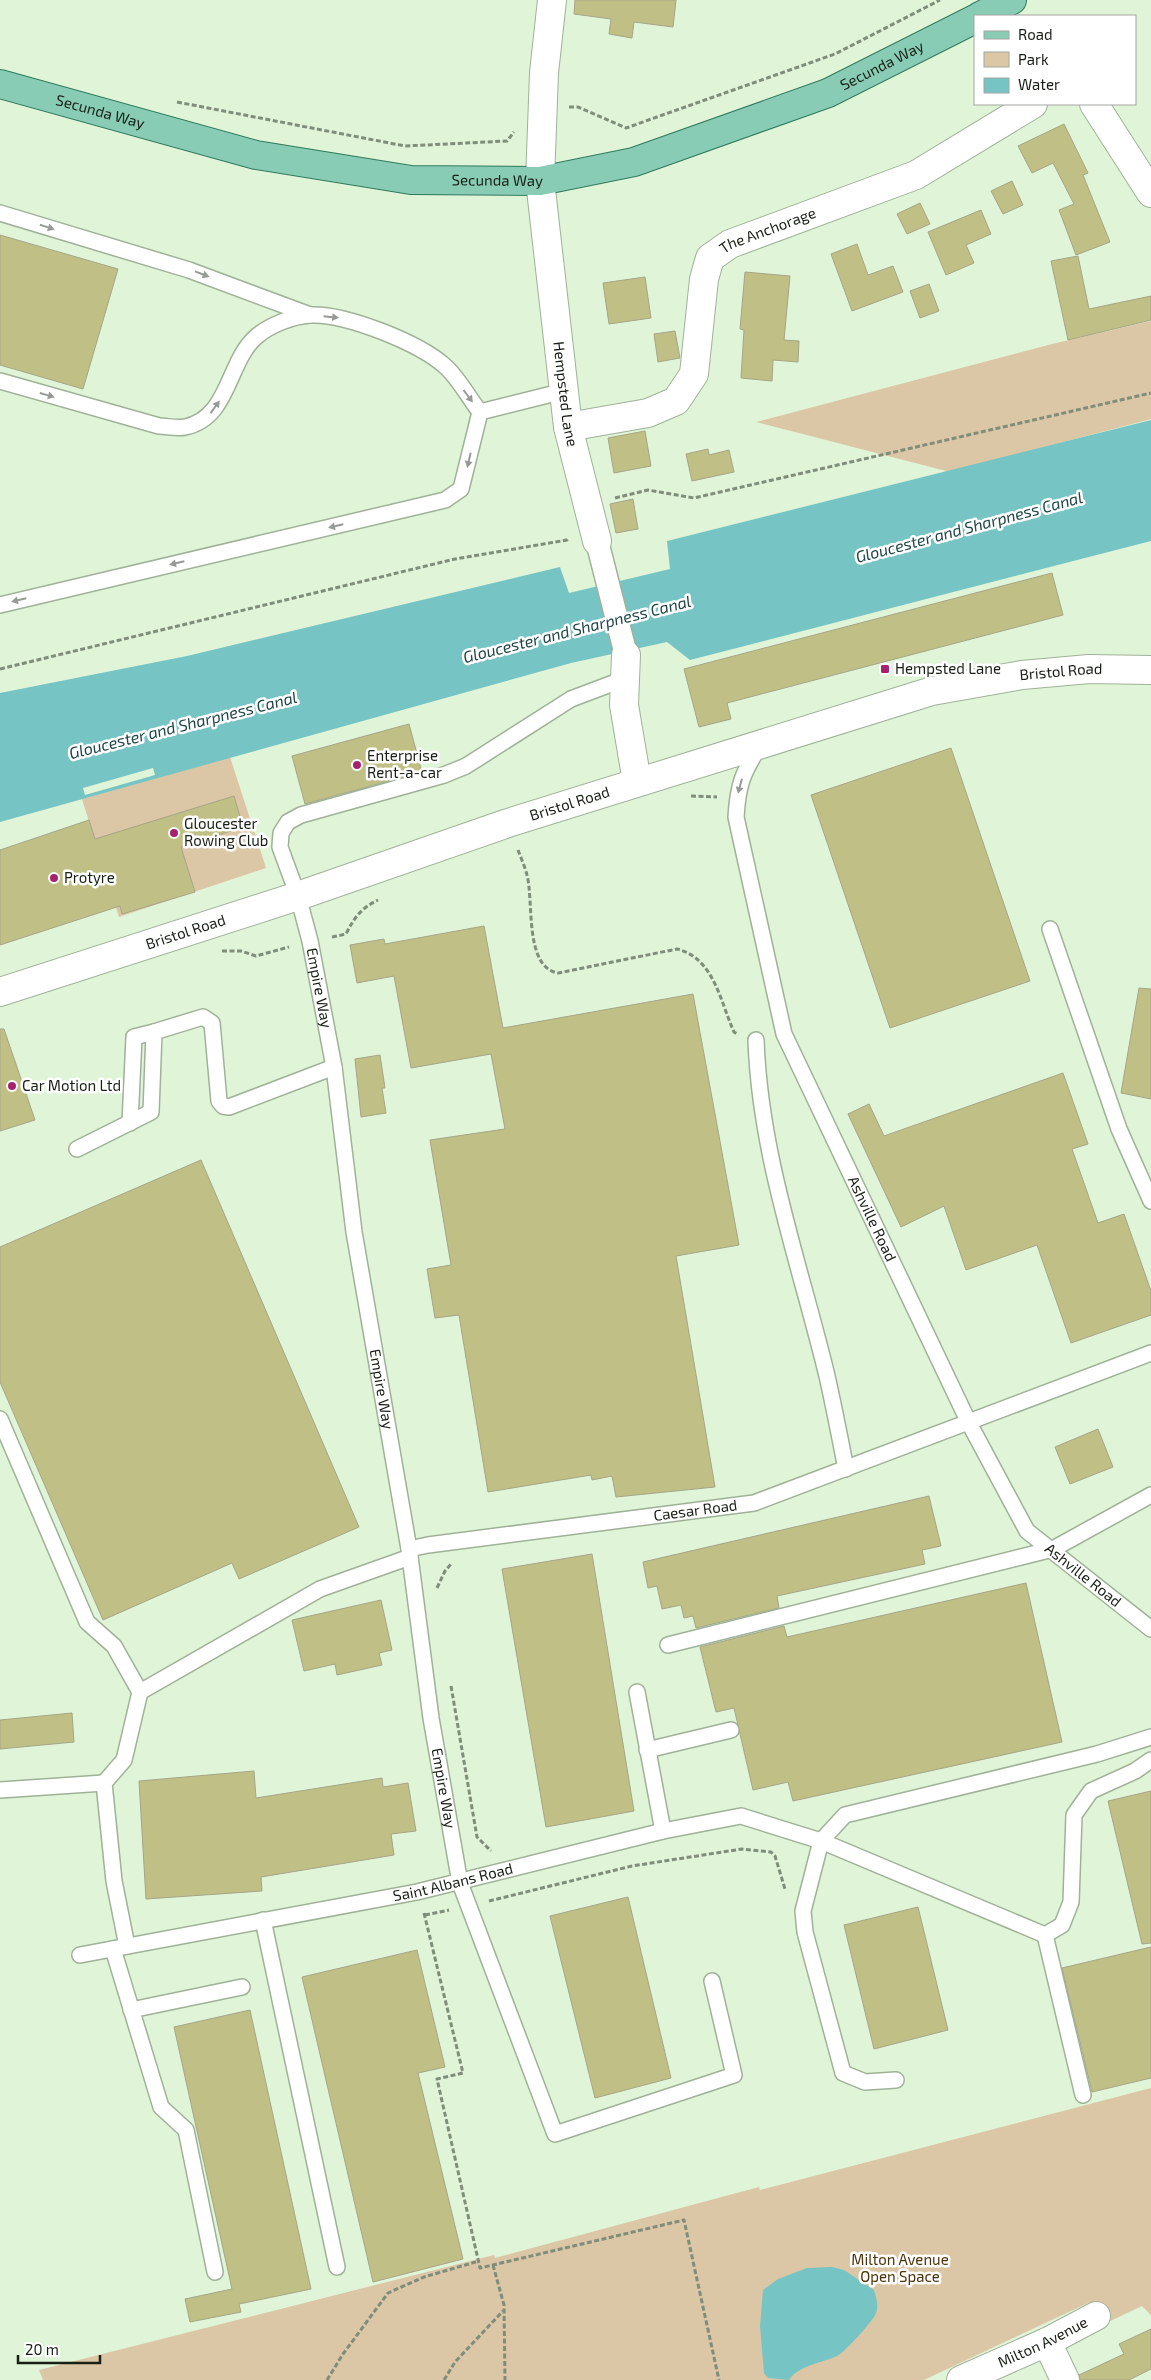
<svg xmlns="http://www.w3.org/2000/svg" width="1151" height="2380" viewBox="0 0 1151 2380" font-family="'Exo 2',sans-serif">
	<style>
		.green { fill: #dbc6a5 }
		.water { fill: #77c4c4 }
		.pier { fill: #e0f4d8 }
		.building { fill: #c0c086; stroke: #a5a587 }
		.lines { fill: none; stroke-linecap: round; stroke-linejoin: round }
		.service-casing { stroke: #9fb298; stroke-width: 18 }
		.pedestrian-casing { stroke: #9fb298; stroke-width: 25 }
		.minor-casing { stroke: #9fb298; stroke-width: 30 }
		.tertiary-casing { stroke: #9fb298; stroke-width: 30 }
		.primary-casing { stroke: #2f7a5e; stroke-width: 30 }
		.path { stroke: #7f8d7a; stroke-width: 3; stroke-dasharray: 5 2.5; stroke-linecap: butt }
		.service { stroke: #fff; stroke-width: 15 }
		.pedestrian { stroke: #fff; stroke-width: 22 }
		.minor { stroke: #fff; stroke-width: 28 }
		.tertiary { stroke: #fff; stroke-width: 28 }
		.primary { stroke: #89ccb5; stroke-width: 28 }
		.oneway { fill: #979b96 }
		.poi-dot { fill: #a5226f; stroke: #fff; stroke-width: 2 }
		.labels { text-anchor: middle; stroke-width: 5; stroke-linejoin: round; paint-order: stroke }
		.street-label { font-size: 15px; fill: #182016; stroke: #fff }
		.poi-label { font-size: 15px; fill: #182016; stroke: #fff; text-anchor: start }
		.park-label { font-size: 15px; fill: #4c350b; stroke: #fff }
		.water-label { font-size: 16px; font-style: italic; fill: #204646; stroke: #fff }
	</style>
	<rect width="100%" height="100%" fill="#e0f4d8"/>
	<path class="green" d="M1151,321V419L950,472L756,422L1052,344Z
		M230,757L266,868L119,917L82,799Z
		M1151,2088V2315L1142,2306L1106,2323L1090,2302L924,2380H43L39,2370L494,2255L495,2258L759,2187L760,2190Z"/>
	<path class="water" d="M1151,420V541L690,660L667,642L571,663L0,822V693L187,656L560,567L569,593L670,569L667,541Z
		M832,2267L844,2270L874,2290C876,2297 879,2305 876,2313C874,2320 845,2352 837,2356C822,2363 799,2365 789,2380L768,2378L764,2373L760,2326L763,2290L778,2279L807,2268Z"/>
	<path class="pier" d="M153,768L155,775L85,795L83,788Z"/>
	<path class="building" d="M575,0H676L673,27L634,22L632,38L609,34L611,19L574,14Z
		M1064,124L1088,173L1083,175L1110,242L1076,255L1059,210L1074,204L1053,163L1032,173L1018,146Z
		M1012,181L1023,205L1003,214L991,191Z
		M920,203L930,224L907,234L897,214Z
		M981,210L991,234L966,245L974,263L946,275L928,232Z
		M0,235L118,269L83,389L0,365Z
		M857,244L868,275L893,266L903,292L852,311L831,254Z
		M1078,256L1089,309L1151,296V320L1068,340L1051,261Z
		M745,272L790,276L784,340L799,341L798,362L773,360L772,381L741,378L744,330L740,329Z
		M645,277L651,318L609,324L603,283Z
		M929,284L939,311L920,318L910,291Z
		M675,331L680,358L658,362L654,334Z
		M645,431L651,466L614,473L608,438Z
		M708,449L709,455L729,450L734,472L692,481L686,454Z
		M633,499L638,529L616,533L610,504Z
		M1052,573L1063,615L727,703L731,719L699,727L684,669Z
		M409,724L422,772L305,804L292,756Z
		M951,748L1030,981L890,1028L811,795Z
		M234,796L243,827L181,847L195,892L122,914L120,906L0,945V850L89,820L95,839Z
		M484,926L503,1028L693,994L739,1245L676,1256L715,1487L616,1497L612,1476L592,1480L591,1475L488,1492L459,1315L435,1318L427,1269L451,1265L430,1140L505,1129L491,1054L411,1068L394,976L357,983L350,945L384,939L385,944Z
		M1139,988L1151,989V1099L1121,1093Z
		M0,1029H4L35,1120L0,1131Z
		M380,1055L385,1088H382L386,1113L361,1117L355,1059Z
		M1063,1073L1088,1144L1072,1149L1098,1223L1124,1214L1151,1291V1315L1071,1343L1037,1245L966,1270L944,1206L901,1227L848,1114L869,1104L884,1136Z
		M201,1160L359,1527L239,1579L232,1563L103,1620L0,1382V1247Z
		M1098,1429L1113,1467L1070,1484L1055,1447Z
		M929,1496L941,1546L922,1550L925,1564L777,1596L779,1608L696,1628L693,1616L684,1618L681,1605L662,1609L657,1586L648,1588L643,1562Z
		M592,1554L634,1811L546,1827L502,1569Z
		M1026,1583L1062,1742L793,1801L788,1782L753,1790L734,1708L716,1712L700,1647L784,1626L787,1637Z
		M381,1600L392,1650L379,1653L382,1665L337,1675L335,1664L304,1671L292,1620Z
		M72,1713L74,1742L0,1749V1720Z
		M254,1771L256,1798L382,1778L383,1787L408,1783L416,1831L391,1834L394,1855L261,1877L262,1891L146,1899L139,1781Z
		M1151,1791V1943L1142,1944L1108,1801Z
		M628,1897L671,2078L595,2098L550,1916Z
		M918,1907L948,2030L874,2049L844,1925Z
		M1151,1947V2078L1092,2092L1062,1968Z
		M417,1950L445,2067L418,2073L463,2259L373,2282L302,1977Z
		M250,2010L311,2289L239,2304L241,2312L190,2322L185,2299L232,2289L174,2027Z
		M1151,2329V2369L1129,2380H1080L1079,2375L1124,2354L1119,2344Z"/>
	<g class="lines">
		<g class="service-casing">
			<g id="service">
				<path d="M0,213L189,270L310,315"/>
				<path d="M0,381L159,426C167,426 177,429 185,427C230,418 227,361 257,336C270,325 293,316 310,315C345,313 420,343 446,367C459,379 469,398 480,412"/>
				<path d="M480,412L564,391"/>
				<path d="M0,605L445,500L461,489L480,412"/>
				<path id="s1" d="M624,679L571,699L466,766L444,775L301,815L288,822L281,833L280,847L298,896L310,941L334,1067L354,1232L409,1549L431,1718L460,1883L555,2134L734,2075L712,1981"/>
				<path id="s2" d="M760,745C743,773 738,783 736,817L784,1034L969,1423L1027,1531L1151,1629"/>
				<path d="M1050,929L1119,1129L1151,1201"/>
				<path d="M756,1040C760,1156 800,1264 827,1376C834,1407 840,1438 846,1469"/>
				<path d="M130,1123L134,1037L154,1032"/>
				<path d="M77,1149L151,1112L154,1032L203,1017L212,1023L219,1101L223,1106L229,1107L334,1067"/>
				<path d="M0,1419L87,1622L114,1646L140,1692L124,1760L104,1783L114,1881L127,1946"/>
				<path id="s3" d="M409,1549L428,1545L754,1503L1151,1353"/>
				<path d="M668,1645L1053,1549L1151,1495"/>
				<path d="M140,1692L320,1589L410,1557"/>
				<path d="M637,1692L663,1831"/>
				<path d="M1151,1737L1097,1754L845,1815L821,1841L1045,1935L1062,1925L1071,1902L1074,1815L1091,1791L1135,1771L1151,1760"/>
				<path d="M647,1750L731,1730"/>
				<path d="M0,1790L104,1783"/>
				<path d="M263,1920L337,2267"/>
				<path d="M1045,1935L1083,2095"/>
				<path d="M113,1949L161,2107L186,2130L215,2272"/>
				<path id="s4" d="M80,1955L417,1892L663,1831L741,1816L821,1841L803,1911L805,1932L843,2073L865,2082L896,2080"/>
				<path d="M131,2010L242,1987"/>
			</g>
		</g>
		<g class="pedestrian-casing">
			<path id="pedestrian" d="M597,541L626,655"/>
		</g>
		<g class="minor-casing">
			<g id="minor">
				<path id="s5" d="M552,0L544,73L540,181L568,427L597,541"/>
				<path d="M1094,104L1151,193"/>
				<path id="s6" d="M568,427L648,413L676,401L694,374L704,279L710,258L730,244L916,175L1033,104"/>
				<path d="M626,655L624,705L637,782"/>
				<path d="M1047,2342L1065,2380"/>
				<path id="s7" d="M961,2380L1047,2342L1096,2316"/>
			</g>
		</g>
		<g class="tertiary-casing">
			<g id="tertiary">
				<path id="s8" d="M0,992L298,896L508,823L932,691L1022,675L1089,669L1151,670"/>
			</g>
		</g>
		<g class="primary-casing">
			<g id="primary">
				<path d="M980,16L1012,0"/>
				<path id="s9" d="M0,84L256,155L411,180L540,181L634,162L828,93L975,19"/>
			</g>
		</g>
		<path class="path" d="M177,102L405,146L507,141L514,132
			M569,107H578L626,128L835,54L940,0
			M615,498L648,490L694,498L1151,393
			M0,669L455,559L567,540L568,538
			M691,796L717,797
			M518,850C521,858 525,867 527,875C534,902 524,967 558,973L677,949C714,958 720,1001 734,1032L737,1034
			M332,937L346,934C354,918 361,908 378,900
			M222,951H241L256,956L289,947
			M437,1588L445,1571L451,1564
			M451,1686L477,1837L491,1851
			M489,1901L632,1866L742,1849L771,1852L775,1856L785,1889
			M424,1913L463,2073L437,2079L480,2268L684,2220L719,2380
			M425,1915L449,1910
			M493,2265L504,2305L505,2380
			M327,2380L343,2354L388,2293L424,2277L479,2261
			M444,2380L455,2362L503,2311"/>
		<use href="#service" class="service"/>
		<use href="#pedestrian" class="pedestrian"/>
		<use href="#minor" class="minor"/>
		<use href="#tertiary" class="tertiary"/>
		<use href="#primary" class="primary"/>
	</g>
	<defs><path id="oneway-solid" d="M-6-.8H1V-3.2L6.5 0L1 3.2V.8H-6Z" transform="scale(1.25)"/></defs>
	<g class="oneway">
		<use href="#oneway-solid" transform="translate(47 227) rotate(17)"/>
		<use href="#oneway-solid" transform="translate(202 274) rotate(21)"/>
		<use href="#oneway-solid" transform="translate(331 317) rotate(6)"/>
		<use href="#oneway-solid" transform="translate(47 395) rotate(16)"/>
		<use href="#oneway-solid" transform="translate(468 396) rotate(53)"/>
		<use href="#oneway-solid" transform="translate(215 407) rotate(-54)"/>
		<use href="#oneway-solid" transform="translate(469 460) rotate(103)"/>
		<use href="#oneway-solid" transform="translate(336 526) rotate(167)"/>
		<use href="#oneway-solid" transform="translate(177 563) rotate(167)"/>
		<use href="#oneway-solid" transform="translate(19 600) rotate(167)"/>
		<use href="#oneway-solid" transform="translate(740 786) rotate(105)"/>
	</g>
	<g class="poi-dot">
		<rect x="880" y="664" width="10" height="10" rx="2.5"/>
		<circle cx="357" cy="765" r="5"/>
		<circle cx="174" cy="833" r="5"/>
		<circle cx="54" cy="878" r="5"/>
		<circle cx="12" cy="1086" r="5"/>
	</g>
	<g class="labels">
		<g class="street-label">
			<text dy="5" stroke="none"><textPath href="#s9" startOffset="914">Secunda Way</textPath></text>
			<text dy="5" stroke="none"><textPath href="#s9" startOffset="104">Secunda Way</textPath></text>
			<text dy="5" stroke="none"><textPath href="#s9" startOffset="509">Secunda Way</textPath></text>
			<text dy="5" stroke="none"><textPath href="#s6" startOffset="326">The Anchorage</textPath></text>
			<text dy="5" stroke="none"><textPath href="#s5" startOffset="396">Hempsted Lane</textPath></text>
			<text dy="5" stroke="none"><textPath href="#s8" startOffset="1110">Bristol Road</textPath></text>
			<text dy="5" stroke="none"><textPath href="#s8" startOffset="600">Bristol Road</textPath></text>
			<text dy="5" stroke="none"><textPath href="#s8" startOffset="195">Bristol Road</textPath></text>
			<text dy="5" stroke="none"><textPath href="#s1" startOffset="542">Empire Way</textPath></text>
			<text dy="5" stroke="none"><textPath href="#s2" startOffset="504">Ashville Road</textPath></text>
			<text dy="5" stroke="none"><textPath href="#s1" startOffset="948">Empire Way</textPath></text>
			<text dy="5" stroke="none"><textPath href="#s3" startOffset="289">Caesar Road</textPath></text>
			<text dy="5" stroke="none"><textPath href="#s2" startOffset="924">Ashville Road</textPath></text>
			<text dy="5" stroke="none"><textPath href="#s1" startOffset="1352">Empire Way</textPath></text>
			<text dy="5" stroke="none"><textPath href="#s4" startOffset="380">Saint Albans Road</textPath></text>
			<text dy="5" stroke="none"><textPath href="#s7" startOffset="90">Milton Avenue</textPath></text>
		</g>
		<g class="poi-label">
			<text x="895" y="674">Hempsted Lane</text>
			<text x="367" y="761">Enterprise<tspan x="367" dy="17">Rent-a-car</tspan></text>
			<text x="184" y="829">Gloucester<tspan x="184" dy="17">Rowing Club</tspan></text>
			<text x="64" y="883">Protyre</text>
			<text x="22" y="1091">Car Motion Ltd</text>
		</g>
		<g class="park-label">
			<text x="900" y="2265">Milton Avenue<tspan x="900" dy="17">Open Space</tspan></text>
		</g>
		<g class="water-label">
			<text transform="translate(969 527) rotate(-15)" y="6">Gloucester and Sharpness Canal</text>
			<text transform="translate(577 629) rotate(-14)" y="6">Gloucester and Sharpness Canal</text>
			<text transform="translate(183 725) rotate(-14)" y="6">Gloucester and Sharpness Canal</text>
		</g>
	</g>
	<rect x="974" y="15" width="162" height="90" fill="#ffffff" stroke="#a3a6a2"/>
	<rect x="984" y="31" width="25" height="8" fill="#89ccb5" stroke="#a3a6a2"/>
	<text x="1018" y="40" font-size="15" fill="#182016">Road</text>
	<rect x="984" y="52" width="25" height="15" fill="#dbc6a5" stroke="#a3a6a2"/>
	<text x="1018" y="65" font-size="15" fill="#182016">Park</text>
	<rect x="984" y="78" width="25" height="15" fill="#77c4c4" stroke="#a3a6a2"/>
	<text x="1018" y="90" font-size="15" fill="#182016">Water</text>
	<path d="M18 2355v8h82v-8" fill="none" stroke="#182016" stroke-width="2.5"/>
	<text x="25" y="2355" font-size="15" fill="#182016" stroke="#ffffff" stroke-width="4" paint-order="stroke">20 m</text>
</svg>
